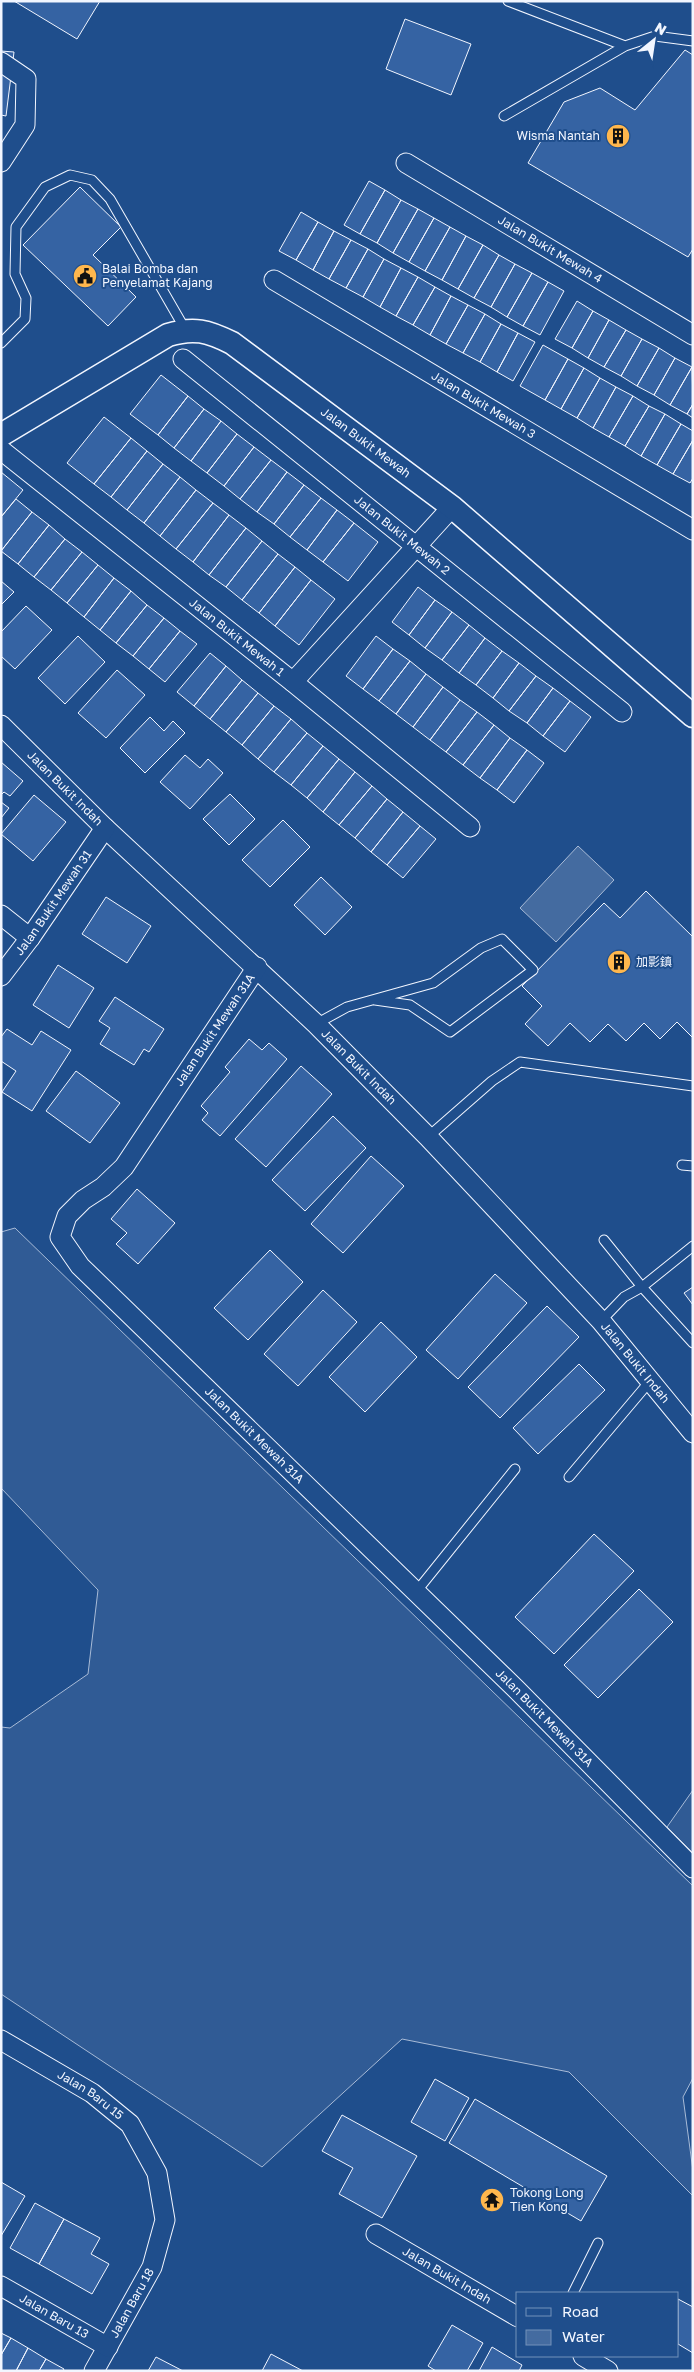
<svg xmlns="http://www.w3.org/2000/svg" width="694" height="2372" viewBox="0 0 694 2372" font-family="'Golos Text','Noto Sans SC',sans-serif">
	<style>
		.built { fill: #305b95; stroke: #a8bbd7 }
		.water { fill: #446ba0; stroke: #a8bbd7 }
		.building { fill: #3563a3; stroke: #f2f6ff }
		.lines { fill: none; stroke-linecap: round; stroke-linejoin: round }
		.service-casing { stroke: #f2f6ff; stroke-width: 11 }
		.minor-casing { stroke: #f2f6ff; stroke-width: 21 }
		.tertiary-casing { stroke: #f2f6ff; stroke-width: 25 }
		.service { stroke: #1f4e8c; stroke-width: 9 }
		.minor { stroke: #1f4e8c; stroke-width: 19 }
		.tertiary { stroke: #1f4e8c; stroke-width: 22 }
		.labels { text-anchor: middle; stroke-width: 4; stroke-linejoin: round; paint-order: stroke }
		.poi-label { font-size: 12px; fill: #f2f6ff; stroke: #1f4e8c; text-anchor: start }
		.street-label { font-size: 12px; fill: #f2f6ff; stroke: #1f4e8c }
	</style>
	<rect width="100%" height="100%" fill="#1f4e8c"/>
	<path class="built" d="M15,1228L693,1886V2078L683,2097L693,2171V2196L569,2072L402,2039L262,2167L1,1994V1727L10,1728L88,1674L98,1590L1,1488V1232Z
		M693,1790V1853L667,1827Z"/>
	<path class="water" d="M578,846L614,880L556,942L520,908Z"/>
	<path class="building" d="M14,1H100L77,39Z
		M405,19L471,44L451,95L386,69Z
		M685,50L693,55V249L688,257L528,163L564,102L600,88L635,110Z
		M1,51L14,52L6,116L1,115Z
		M369,181L385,190L360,234L344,225Z
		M80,187L121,227L93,255L136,297L108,326L23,245Z
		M385,190L401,200L377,243L360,234Z
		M401,200L418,209L393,253L377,243Z
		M418,209L434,218L409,262L393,253Z
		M301,212L318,222L296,260L279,251Z
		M434,218L450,227L425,271L409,262Z
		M318,222L334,231L313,270L296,260Z
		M450,227L466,236L442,280L425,271Z
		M334,231L351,240L329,279L313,270Z
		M466,236L483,245L458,289L442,280Z
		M351,240L368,249L346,288L329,279Z
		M483,245L499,255L474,298L458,289Z
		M368,249L384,259L363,297L346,288Z
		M499,255L515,264L491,307L474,298Z
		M384,259L401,268L380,307L363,297Z
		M515,264L532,273L507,317L491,307Z
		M401,268L418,277L396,316L380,307Z
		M532,273L548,282L523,326L507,317Z
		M418,277L435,287L413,325L396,316Z
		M548,282L564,291L540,335L523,326Z
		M435,287L451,296L430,335L413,325Z
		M451,296L468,305L446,344L430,335Z
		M577,301L593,311L572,348L555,339Z
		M468,305L485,314L463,353L446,344Z
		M593,311L609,320L588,358L572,348Z
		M485,314L501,324L480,362L463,353Z
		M609,320L626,330L604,367L588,358Z
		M501,324L518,333L497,372L480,362Z
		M626,330L642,339L621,376L604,367Z
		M518,333L535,342L513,381L497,372Z
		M642,339L659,348L637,386L621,376Z
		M543,345L568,359L545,400L520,386Z
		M659,348L675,358L654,395L637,386Z
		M675,358L692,367L670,405L654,395Z
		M568,359L584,368L561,409L545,400Z
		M692,367L693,404L687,414L670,405Z
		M584,368L600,378L577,418L561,409Z
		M161,375L188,396L158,435L130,414Z
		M600,378L616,387L593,428L577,418Z
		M616,387L633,396L609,437L593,428Z
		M188,396L204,409L174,448L158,435Z
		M633,396L649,406L625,446L609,437Z
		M693,404V418L687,414Z
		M649,406L665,414L641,456L625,446Z
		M204,409L221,421L191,461L174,448Z
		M665,414L681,424L657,465L641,456Z
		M104,417L131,438L94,484L67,463Z
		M221,421L237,434L207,473L191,461Z
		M681,424L693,431V440L673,474L657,465Z
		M237,434L254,447L224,486L207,473Z
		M131,438L147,451L111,497L94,484Z
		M693,440V478L690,483L673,474Z
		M254,447L271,460L240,499L224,486Z
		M147,451L163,464L127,510L111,497Z
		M271,460L287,472L257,512L240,499Z
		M163,464L180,477L144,523L127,510Z
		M1,472L23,490L1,517Z
		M287,472L304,485L274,524L257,512Z
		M180,477L196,490L160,536L144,523Z
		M304,485L321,498L290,537L274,524Z
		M196,490L213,503L176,549L160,536Z
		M321,498L337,510L307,550L290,537Z
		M16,499L32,512L1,551V517Z
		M213,503L229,515L193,562L176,549Z
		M337,510L354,523L323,562L307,550Z
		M32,512L49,525L18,564L1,551Z
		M229,515L246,528L209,575L193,562Z
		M354,523L378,542L348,581L323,562Z
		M49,525L65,539L34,577L18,564Z
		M246,528L262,541L226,587L209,575Z
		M65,539L82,552L51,590L34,577Z
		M262,541L278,554L242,600L226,587Z
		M82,552L98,565L67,603L51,590Z
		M278,554L295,567L259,613L242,600Z
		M98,565L114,578L84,617L67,603Z
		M295,567L311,580L275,626L259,613Z
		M114,578L131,591L100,630L84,617Z
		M311,580L335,599L299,645L275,626Z
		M1,581L14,592L1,605Z
		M418,587L435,600L409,635L392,622Z
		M131,591L147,605L116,643L100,630Z
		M435,600L452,612L425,648L409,635Z
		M147,605L164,618L133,656L116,643Z
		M26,606L52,630L15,669L1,656V632Z
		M452,612L469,625L442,660L425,648Z
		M164,618L180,631L149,669L133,656Z
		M469,625L485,638L459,673L442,660Z
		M180,631L197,644L165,682L149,669Z
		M78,636L105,662L65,704L38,678Z
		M376,636L393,649L363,689L346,676Z
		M485,638L502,651L476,685L459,673Z
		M393,649L410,661L379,701L363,689Z
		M502,651L519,663L493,698L476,685Z
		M210,653L226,666L194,706L177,692Z
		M410,661L426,674L396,714L379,701Z
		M519,663L536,676L509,711L493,698Z
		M226,666L242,680L210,719L194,706Z
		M117,670L145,695L106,738L78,713Z
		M426,674L443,687L413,727L396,714Z
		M536,676L553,688L527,723L509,711Z
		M242,680L258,693L226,732L210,719Z
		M443,687L460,700L430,740L413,727Z
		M553,688L570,701L543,736L527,723Z
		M258,693L274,706L242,745L226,732Z
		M460,700L477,712L446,752L430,740Z
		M570,701L591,717L565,752L543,736Z
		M274,706L291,719L258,759L242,745Z
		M477,712L494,725L463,765L446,752Z
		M150,717L164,731L173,721L185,733L145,773L120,748Z
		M291,719L307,733L274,772L258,759Z
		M494,725L510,738L480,778L463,765Z
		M307,733L323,746L291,785L274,772Z
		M510,738L527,750L497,790L480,778Z
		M323,746L339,759L307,798L291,785Z
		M527,750L544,763L514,803L497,790Z
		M185,755L200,768L208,759L223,773L190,809L160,782Z
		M339,759L355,772L323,812L307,798Z
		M1,762L23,781L10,796L4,792L1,795Z
		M355,772L372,786L339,825L323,812Z
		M372,786L387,799L355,838L339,825Z
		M230,794L255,819L229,845L203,819Z
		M34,795L66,822L33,861L1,834Z
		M387,799L403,812L371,852L355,838Z
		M1,802L9,808L1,818Z
		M403,812L420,826L387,865L371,852Z
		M283,820L310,847L270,887L242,860Z
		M420,826L436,839L403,878L387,865Z
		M321,877L352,907L325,935L294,905Z
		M646,891L693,937V1038L677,1022L660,1039L644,1023L626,1041L608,1024L590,1042L570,1023L548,1046L525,1024L542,1006L522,986L604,903L620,918Z
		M106,897L151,926L127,963L82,934Z
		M58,965L94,988L69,1028L33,1005Z
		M115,997L164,1029L149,1052L144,1049L134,1065L100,1044L110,1028L99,1021Z
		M7,1029L32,1045L41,1031L71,1050L32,1111L2,1092L16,1071L1,1061V1037Z
		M249,1039L262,1050L269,1043L287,1059L220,1136L202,1120L208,1113L201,1106L230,1072L225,1067Z
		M301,1066L332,1094L266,1167L235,1139Z
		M76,1071L120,1103L90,1143L46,1111Z
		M333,1116L366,1148L305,1211L272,1180Z
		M371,1156L404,1186L343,1253L311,1224Z
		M137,1189L175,1223L138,1264L116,1244L127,1233L111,1219Z
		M270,1250L303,1282L248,1340L214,1308Z
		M495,1274L527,1303L458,1379L426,1350Z
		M693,1287V1305L684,1293Z
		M323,1290L357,1322L298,1386L264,1354Z
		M547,1306L579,1337L500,1418L468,1387Z
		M381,1322L417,1357L365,1412L329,1377Z
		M579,1364L605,1390L538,1454L513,1428Z
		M594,1534L634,1571L554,1654L515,1617Z
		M639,1589L673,1622L598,1698L564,1665Z
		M435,2079L469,2098L445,2141L411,2122Z
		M475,2099L607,2176L581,2221L449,2143Z
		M342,2115L417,2156L382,2218L339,2194L353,2168L322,2151Z
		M1,2182L25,2196L1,2236Z
		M35,2203L64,2219L39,2264L10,2248Z
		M64,2219L100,2238L91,2254L109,2264L92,2294L39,2264Z
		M678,2299L693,2307V2353L678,2344Z
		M452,2325L483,2343L467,2371H436L428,2366Z
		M1,2333L11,2338L1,2355Z
		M11,2338L28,2348L16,2371H1V2355Z
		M492,2347L522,2365L519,2371H479Z
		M28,2348L46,2359L39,2371H16Z
		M271,2354L303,2371H262Z
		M156,2357L183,2371H148Z
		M46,2359L64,2369L63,2371H39Z"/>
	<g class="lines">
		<g class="service-casing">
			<path id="service" d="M508,1L625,46L655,36L693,41
				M504,116L625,46
				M1,343L25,319L26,298L15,274L16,227L45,187L70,175L92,180L110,199L185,329
				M316,1024L347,1007L433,983L481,948L502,939L533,970L450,1032L410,1005L375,1000
				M428,1137L492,1081L520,1062L693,1086
				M682,1165L693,1166
				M604,1240L642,1287L693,1343
				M601,1321L624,1297L642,1287L693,1246
				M569,1477L651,1380
				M416,1592L515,1469
				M573,2293L598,2243"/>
		</g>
		<g class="minor-casing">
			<g id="minor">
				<path d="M1,62L26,79L25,125L1,162"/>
				<path id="s1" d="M406,163L693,335"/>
				<path id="s2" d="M274,280L693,530"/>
				<path id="s3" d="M183,359L622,712"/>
				<path id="s4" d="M1,450L293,682L470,827"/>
				<path d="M293,682L452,507"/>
				<path id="s5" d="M1,725L105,828L316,1024L428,1137L601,1321L693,1433"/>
				<path d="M1,915L30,938"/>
				<path id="s6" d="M257,967L124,1167L103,1187L83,1200L67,1216L60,1237L80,1266L516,1689L693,1868"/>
				<path id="s7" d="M1,976L30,938L105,828"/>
				<path id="s8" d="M1,2040L92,2093L130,2124L157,2173L165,2220L152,2267L94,2371"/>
				<path id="s9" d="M376,2234L518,2317"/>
				<path id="s10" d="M1,2286L108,2347"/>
				<path d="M583,2356L608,2371"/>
			</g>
		</g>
		<g class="tertiary-casing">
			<g id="tertiary">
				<path id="s11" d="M1,435L168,335C194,327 208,331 232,343L452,507L693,716"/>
			</g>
		</g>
		<use href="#service" class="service"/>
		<use href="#minor" class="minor"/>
		<use href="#tertiary" class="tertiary"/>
	</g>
	<defs>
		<g id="building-disc" transform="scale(1.25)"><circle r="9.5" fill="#ffb74d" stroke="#1f4e8c"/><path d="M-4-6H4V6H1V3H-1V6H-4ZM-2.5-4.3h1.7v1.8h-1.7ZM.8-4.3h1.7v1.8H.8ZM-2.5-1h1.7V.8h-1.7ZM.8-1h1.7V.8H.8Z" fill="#111"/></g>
		<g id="civic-disc" transform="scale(1.25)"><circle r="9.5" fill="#ffb74d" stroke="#1f4e8c"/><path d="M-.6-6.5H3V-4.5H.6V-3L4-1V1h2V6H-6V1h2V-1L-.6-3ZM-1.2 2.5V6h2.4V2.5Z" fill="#111"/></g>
		<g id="temple-disc" transform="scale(1.25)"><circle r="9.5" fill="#ffb74d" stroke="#1f4e8c"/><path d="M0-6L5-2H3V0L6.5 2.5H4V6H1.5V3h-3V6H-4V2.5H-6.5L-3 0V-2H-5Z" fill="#111"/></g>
	</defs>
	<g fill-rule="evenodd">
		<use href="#building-disc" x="618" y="136"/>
		<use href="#civic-disc" x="85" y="276"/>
		<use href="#building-disc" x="619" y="962"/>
		<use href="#temple-disc" x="492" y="2200"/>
	</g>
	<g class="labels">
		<g class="poi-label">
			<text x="600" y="140" text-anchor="end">Wisma Nantah</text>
			<text x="102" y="273">Balai Bomba dan<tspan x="102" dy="14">Penyelamat Kajang</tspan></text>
			<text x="636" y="966">加影鎮</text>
			<text x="510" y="2197">Tokong Long<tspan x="510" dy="14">Tien Kong</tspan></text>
		</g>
		<g class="street-label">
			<text dy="4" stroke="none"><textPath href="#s1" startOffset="168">Jalan Bukit Mewah 4</textPath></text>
			<text dy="4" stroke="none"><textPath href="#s2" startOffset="244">Jalan Bukit Mewah 3</textPath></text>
			<text dy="4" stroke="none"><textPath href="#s11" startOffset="428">Jalan Bukit Mewah</textPath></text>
			<text dy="4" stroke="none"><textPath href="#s3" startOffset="281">Jalan Bukit Mewah 2</textPath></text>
			<text dy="4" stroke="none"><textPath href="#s4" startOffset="301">Jalan Bukit Mewah 1</textPath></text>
			<text dy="4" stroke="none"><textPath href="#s5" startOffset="90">Jalan Bukit Indah</textPath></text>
			<text dy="4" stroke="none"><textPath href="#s7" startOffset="90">Jalan Bukit Mewah 31</textPath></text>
			<text transform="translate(215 1030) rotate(-56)" y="4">Jalan Bukit Mewah 31A</text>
			<text dy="4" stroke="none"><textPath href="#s5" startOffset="495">Jalan Bukit Indah</textPath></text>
			<text dy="4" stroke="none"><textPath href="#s5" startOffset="900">Jalan Bukit Indah</textPath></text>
			<text dy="4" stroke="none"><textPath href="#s6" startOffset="616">Jalan Bukit Mewah 31A</textPath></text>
			<text dy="4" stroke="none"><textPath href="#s6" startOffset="1021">Jalan Bukit Mewah 31A</textPath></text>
			<text dy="4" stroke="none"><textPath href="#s8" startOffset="105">Jalan Baru 15</textPath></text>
			<text dy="4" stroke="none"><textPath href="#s9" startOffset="82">Jalan Bukit Indah</textPath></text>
			<text transform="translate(132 2303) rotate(-61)" y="4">Jalan Baru 18</text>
			<text dy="4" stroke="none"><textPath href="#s10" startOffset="61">Jalan Baru 13</textPath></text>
		</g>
	</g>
	<rect width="694" height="2372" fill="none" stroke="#f2f6ff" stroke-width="5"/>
	<rect x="516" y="2292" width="162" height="65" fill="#1f4e8c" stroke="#7391ba"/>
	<rect x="526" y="2308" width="25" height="8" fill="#1f4e8c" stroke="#7391ba"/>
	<text x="562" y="2317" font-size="15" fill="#f2f6ff">Road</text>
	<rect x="526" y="2330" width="25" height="15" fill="#446ba0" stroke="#7391ba"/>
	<text x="562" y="2342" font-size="15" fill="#f2f6ff">Water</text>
	<g transform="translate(654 40) rotate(30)" stroke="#1f4e8c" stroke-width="4" paint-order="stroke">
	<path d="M0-4L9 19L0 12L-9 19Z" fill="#f2f6ff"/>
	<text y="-8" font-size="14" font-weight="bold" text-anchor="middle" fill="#f2f6ff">N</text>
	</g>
</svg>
